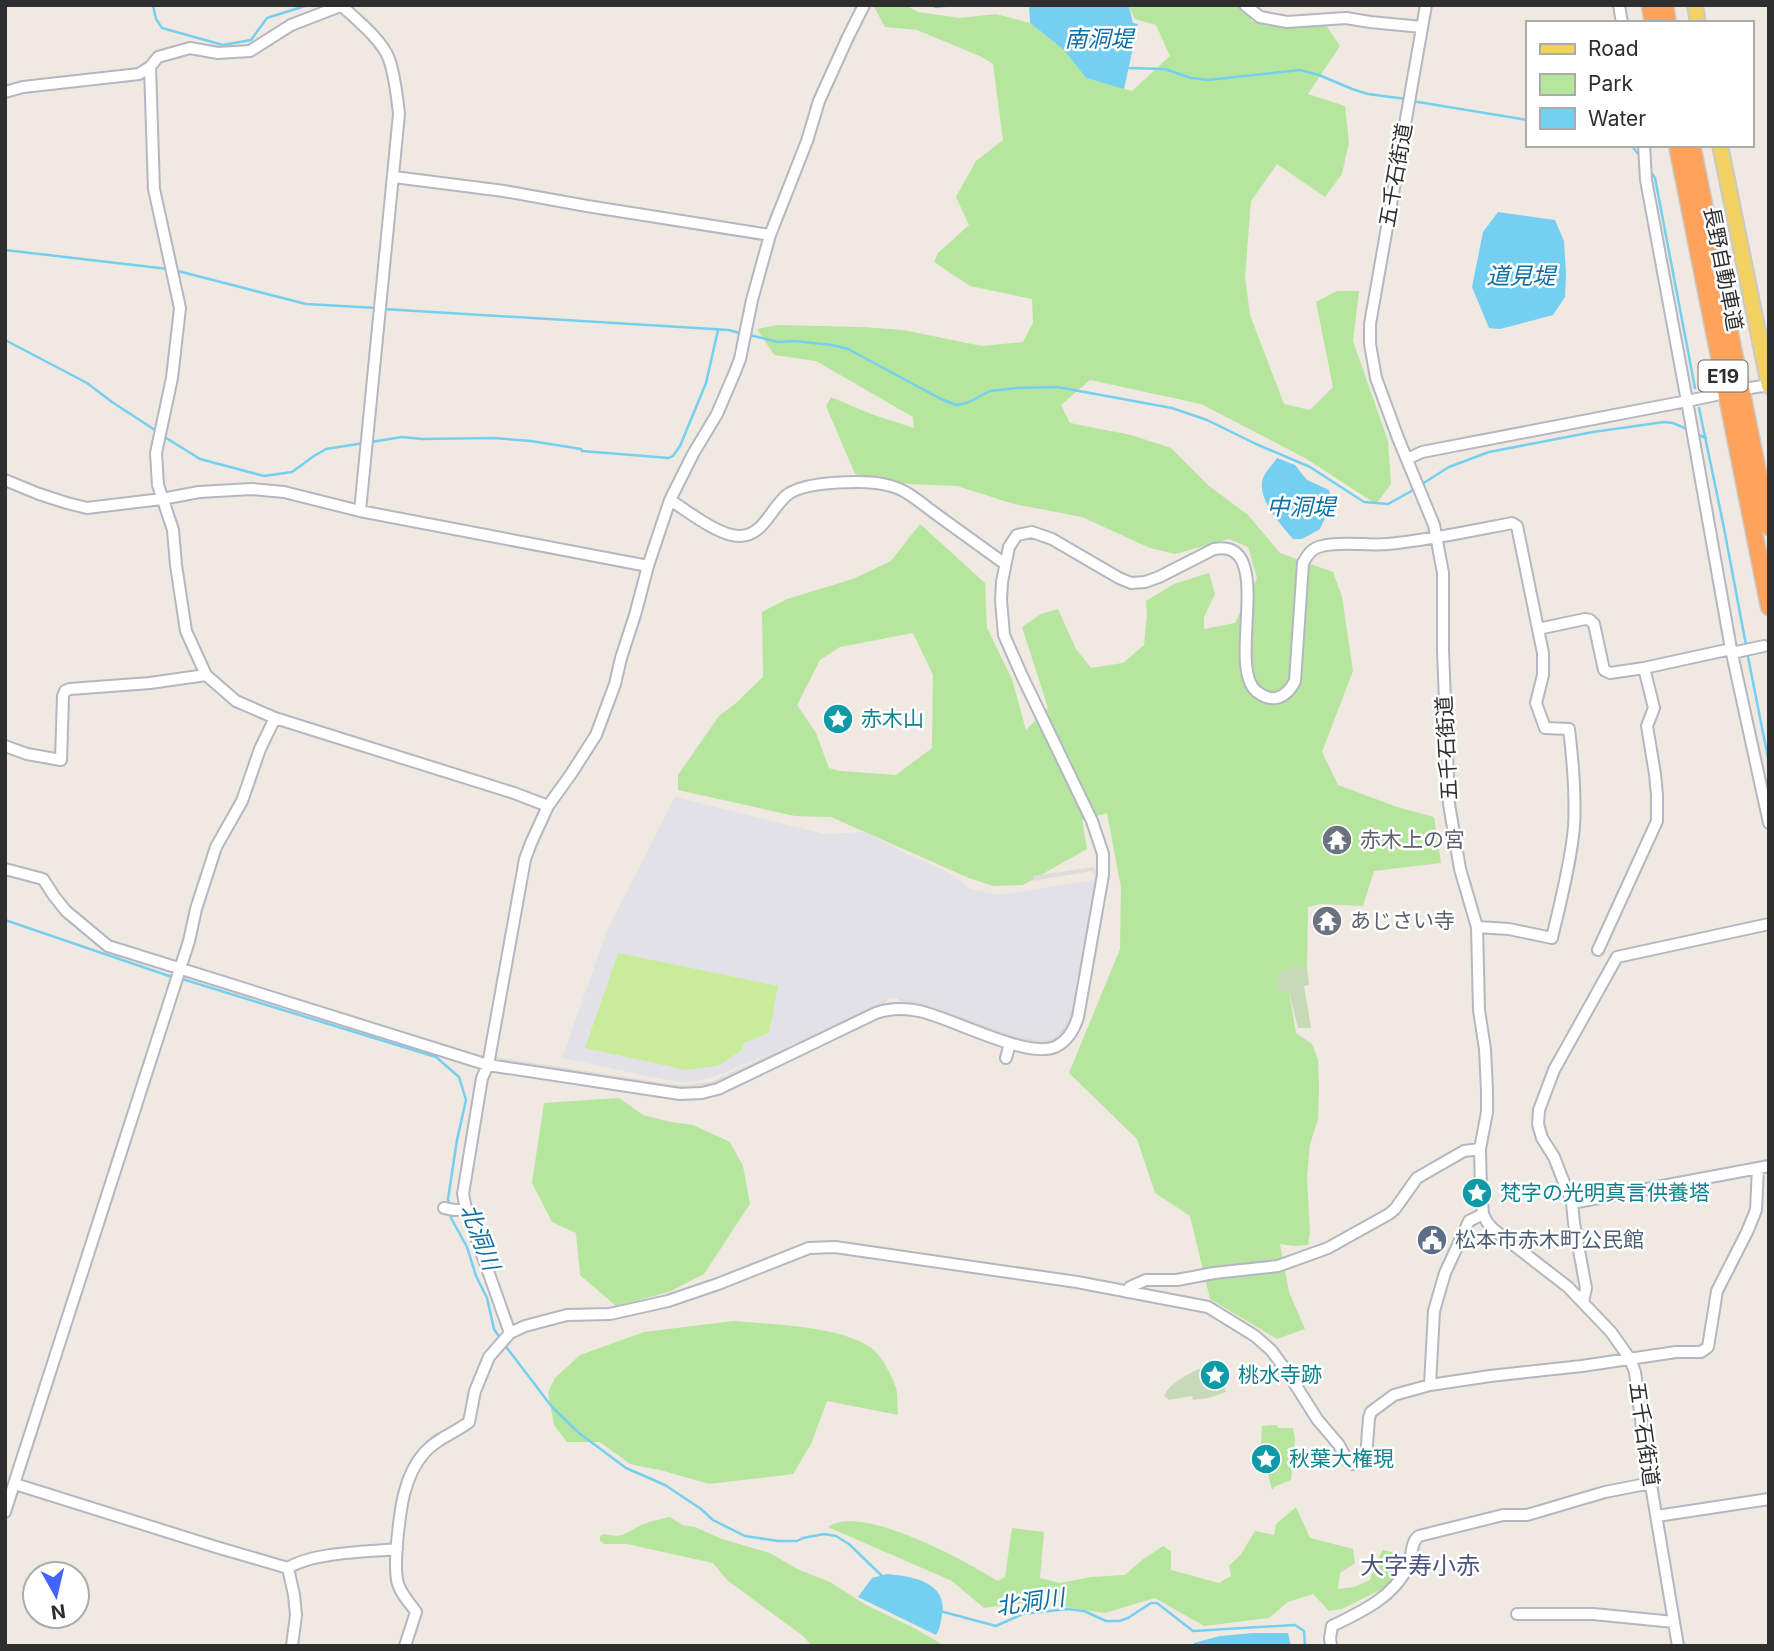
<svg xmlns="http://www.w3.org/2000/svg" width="1774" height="1651" viewBox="0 0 1774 1651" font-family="Inter,'Noto Sans JP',sans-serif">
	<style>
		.industrial { fill: #e3e1e8 }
		.green { fill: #b6e59e; fill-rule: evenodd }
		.cemetery { fill: #c8d9b8 }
		.pitch { fill: #c9ec9a }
		.plaza { fill: #dfdcd8 }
		.water { fill: #75cff0 }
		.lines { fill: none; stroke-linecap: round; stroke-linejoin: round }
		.stream { stroke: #75cff0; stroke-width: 2.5 }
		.minor-casing { stroke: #b4b7c1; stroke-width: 14 }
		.major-casing { stroke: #c9c9c9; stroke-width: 18 }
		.highway-casing { stroke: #c9c9c9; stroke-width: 19 }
		.minor { stroke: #fff; stroke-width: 10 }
		.major { stroke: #f2d163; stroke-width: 14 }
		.highway { stroke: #ffa35c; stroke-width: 16 }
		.labels { text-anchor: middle; stroke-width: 5; stroke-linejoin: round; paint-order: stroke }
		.shield { fill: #fff; stroke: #6d6d6d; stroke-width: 2 }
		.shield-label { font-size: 19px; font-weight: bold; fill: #2e2e2e }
		.street-label { font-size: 21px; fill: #2e2e2e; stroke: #fff }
		.culture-label { font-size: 21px; fill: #0d838f; stroke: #fff; text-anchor: start }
		.worship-label { font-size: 21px; fill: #5b616d; stroke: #fff; text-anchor: start }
		.service-label { font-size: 21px; fill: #4e5e75; stroke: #fff; text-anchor: start }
		.water-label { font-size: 23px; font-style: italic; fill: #0d6fa3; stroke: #fff }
		.quarter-label { font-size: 24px; fill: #4d5680; stroke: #fff }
	</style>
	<rect width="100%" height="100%" fill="#efe9e1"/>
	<path class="industrial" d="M675,797L825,834L865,832L907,854L948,872L970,889L998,895L1095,880L1075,997L1068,1018L1064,1026L1059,1033L1052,1039L1039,1040L1030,1039L1015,1036L920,1002L898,998L887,999L789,1046L713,1077L696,1081L683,1082L662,1079L562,1058L607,931Z"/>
	<path class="green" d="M873,5H905L918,12L960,18L996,14L1030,23L1064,50L1086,78L1132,91L1170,56L1156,25L1135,19L1129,7L1125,5H1255L1251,21L1288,26L1326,25L1340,46L1308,94L1345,106L1349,142L1342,174L1325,197L1277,164L1251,201L1245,277L1250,315L1284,404L1310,410L1333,387L1316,302L1337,291H1359L1353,341L1388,441L1391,484L1376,504L1305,458L1201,404L1090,380L1061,405L1070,423L1131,435L1171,448L1209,486L1248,515L1280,553L1333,572L1342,597L1353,671L1322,752L1338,785L1397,807L1434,817L1441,863L1374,871L1363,906L1321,904L1308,907L1307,967H1293L1289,992L1296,1033L1312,1044L1318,1060L1319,1087L1318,1119L1310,1144L1307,1177L1310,1233L1308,1245L1294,1246L1280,1244L1289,1292L1305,1329L1277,1339L1210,1299L1190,1216L1155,1193L1137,1139L1069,1073L1120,949L1121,888L1107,813L1082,820L1087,849L1023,885L993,886L969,878L831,817L795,816L678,790V775L719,716L736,703L763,677L762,612L787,599L853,579L891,561L920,524L985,583L987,628L1012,679L1026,730L1048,708L1022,627L1041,614L1058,609L1076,649L1091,668L1123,663L1144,645L1147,615L1146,601L1174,584L1209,573L1215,594L1204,617V629L1235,623L1257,578L1248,547L1229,539L1175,554L1150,548L1082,517L1014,504L957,486L909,484L855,474L826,406L831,397L871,414L914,428L913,417L816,361L774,355L757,329L778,325L861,327L903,330L982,346L1023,342L1033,323L1032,299L970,286L934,262L938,253L969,225L956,197L976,161L1003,140L993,64L982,57L917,30L885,27ZM913,633L933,675L932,748L896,775L840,771L829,768L816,733L797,705L820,660L840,647Z
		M619,1098L643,1115L671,1122L693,1125L730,1142L743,1166L750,1204L704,1274L669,1292L616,1306L580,1275L576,1233L552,1222L532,1183L544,1103Z
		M734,1321C775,1325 835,1325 870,1347C880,1353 893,1377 896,1388C898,1396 897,1406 898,1415L827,1401L811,1444L793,1474L709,1484L664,1471L630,1464L600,1442H567L554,1425L548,1392L555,1378L580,1355L644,1332Z
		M1276,1425L1279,1428H1293L1295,1439L1291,1480L1276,1486L1272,1490L1261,1445L1262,1426Z
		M1296,1507L1310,1538L1353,1549L1355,1563L1340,1573L1338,1589L1354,1587L1370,1580L1377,1560L1383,1550L1400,1554L1401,1568L1386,1587L1342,1609L1329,1611L1313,1594L1288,1602L1269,1618L1204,1626L1155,1598L1105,1613L1031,1602L984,1608L952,1581L828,1527C862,1503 965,1561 998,1581L1005,1577L1012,1528L1044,1532L1040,1578L1060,1583L1091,1577L1125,1575L1142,1560L1163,1546L1171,1551V1570L1219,1583L1231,1576L1229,1566L1241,1554L1255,1531L1274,1535L1276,1524Z
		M670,1517L682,1525L695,1527L722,1539L770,1553L797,1569L830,1582L866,1605L914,1628L945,1646H812L803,1636L727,1580L713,1563L627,1544H604L600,1540V1536L603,1534C628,1540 627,1529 647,1523C654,1520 662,1519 670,1517Z"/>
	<path class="cemetery" d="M1293,967H1307L1309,985L1304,986L1311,1028H1298L1289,992L1278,990L1276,973Z
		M1212,1363L1219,1369L1226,1392L1208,1398L1193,1400L1192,1396L1169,1400L1164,1396C1171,1380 1197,1370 1212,1363Z"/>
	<path class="pitch" d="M618,953L778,986L769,1033L744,1043L742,1050L718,1066L686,1070L585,1048Z"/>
	<path class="plaza" d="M1093,867L1098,872L1078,1001L1068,1030L1063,1036L1056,1041L1040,1044L1017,1040L911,1003L900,1001L898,998L920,1002L1015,1036L1039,1040L1052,1039L1059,1033L1064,1026L1068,1018L1075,997L1095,876L1092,871L1033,881V876Z
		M887,999L885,1004L805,1043L799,1044L797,1042Z
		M789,1046L786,1051L716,1085L696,1089L670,1088L497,1060L493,1058V1052L500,1058L669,1084L686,1085L711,1082Z"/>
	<path class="water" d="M1029,5H1123L1129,7L1133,23L1138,24L1124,89L1086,78L1064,50L1030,23Z
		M1498,212L1555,220L1564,241L1566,274L1565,297L1553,315L1500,329L1489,328L1472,287L1483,232Z
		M1277,458L1295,465L1307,480L1329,490L1332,503L1320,529L1302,539H1293C1281,525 1256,498 1263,478C1266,471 1273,464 1277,458Z
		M887,1574C911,1576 948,1582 942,1614C941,1622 940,1629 936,1635L858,1597L872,1578Z
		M1253,1633H1288L1291,1646H1194V1643L1220,1636Z"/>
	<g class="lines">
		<path class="stream" d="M153,5L156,19L162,28L223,45L251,40L267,18L308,5
			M932,5L936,7L953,5
			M1128,68L1165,69L1191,78L1208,80L1300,70L1319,75L1352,89L1368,94L1406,99
			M1412,101L1527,120
			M1631,145L1640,156
			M1650,171L1655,178L1695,388
			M5,250L168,269
			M174,270L306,304L377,308
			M383,309L729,330L743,334
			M750,335L778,342L794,341L832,345L848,349L941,399L956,405L967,403L990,391L1016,388L1057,387L1172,408L1207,420L1256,444L1310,467L1364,502L1388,504L1417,488
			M5,340L87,383L112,402L158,432
			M1699,408L1723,523L1746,645
			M1696,434L1706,438
			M163,436L200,459L264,476L292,472L314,456L326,449L364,443
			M371,442L402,437L422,439L493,438L531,441L581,449L582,451L669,458L673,456L680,446L706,383L718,330
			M1422,484L1449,467L1489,452L1593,432L1664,422L1673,423L1687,429
			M1747,652L1769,763
			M5,920L175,978
			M182,979L436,1057L459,1077L466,1100L457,1140L448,1199L449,1205
			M450,1212L451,1218L467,1247L476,1276L487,1298L494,1329L500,1338
			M504,1344L552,1407L579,1433L626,1468L665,1485L701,1509L713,1520L745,1536L778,1541H797L803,1538L824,1534L836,1536L849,1544L883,1577
			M940,1611L996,1626L1023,1614L1067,1609L1084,1611L1106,1621H1119L1128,1618L1151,1603H1157L1193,1631L1295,1625L1304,1631L1305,1646"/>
		<g class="minor-casing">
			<path id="minor" d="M1245,5L1260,17L1287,22L1346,18L1370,22L1422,27
				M1426,5L1370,324V344L1376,378L1398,438L1434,525L1443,573V650L1449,804L1460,869L1477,927L1479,1010L1485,1049L1487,1091V1112L1480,1149L1481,1192L1483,1214L1487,1222L1493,1229L1568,1287L1611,1332L1630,1359L1635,1372L1644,1443L1678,1646
				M1619,5L1622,23
				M342,6C357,20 382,40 389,59C395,76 397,96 399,114L360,511
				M150,67L154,189L180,308L172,378L156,453L158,485L173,530L176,565L186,631L206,675L236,701L275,718L514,793L548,806
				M5,92L23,87L139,74L150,67L158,57L190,48L218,53L250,51L291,25L343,5
				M1644,145L1646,180L1687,401L1716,395
				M394,177L504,191L587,206L770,235
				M1750,388L1769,385
				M1407,459L1422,452L1687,401L1731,649L1769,823
				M5,480L39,494L67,503L87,508L162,499L199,492L252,489L284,492L360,511L648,566
				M670,500C688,511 718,536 740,536C763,536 771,508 787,495C804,481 869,479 891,486C907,490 922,504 936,514C959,531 982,547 1005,564
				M1732,653L1764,646
				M5,746L27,754L61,760L63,696L65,691L70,689L150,683L206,675
				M5,869L43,879L54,896L66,911L108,946L488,1065L680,1094L702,1093L718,1089L876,1013C891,1008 904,1008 919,1011C952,1018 1026,1059 1055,1047C1068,1041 1074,1030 1078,1017L1103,875V854L1092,821L1022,676L1004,635L1001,600L1002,582L1009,547L1017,535L1032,532L1052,539L1119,578L1131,583L1145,582L1159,577L1214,549C1277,538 1226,665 1256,691C1261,695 1269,699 1276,698C1285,696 1291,689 1295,681L1303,563C1308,554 1312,548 1322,546C1343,541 1366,546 1388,544C1430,540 1471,531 1512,523L1517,526L1538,629L1585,619L1590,620L1594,624L1604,670L1610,673L1644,668L1731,649
				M1477,927L1509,929L1552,938C1560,904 1571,862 1574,827C1576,794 1573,762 1569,729L1545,728L1536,703L1543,675V653L1538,629
				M1598,950L1657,821V795L1655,774L1647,726L1654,708L1644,668
				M1006,1058L1010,1043
				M1572,1203L1769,1166
				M444,1208L455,1210L466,1209
				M1127,1292L1130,1287L1146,1280H1177L1214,1273L1278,1266L1328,1248L1389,1214L1395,1209L1417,1178L1464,1151L1480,1149
				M1583,1302L1586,1288L1574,1223L1572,1203L1554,1157L1542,1138L1538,1124L1539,1110L1554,1070L1617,957L1769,924
				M510,1333L466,1209L463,1194L482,1078L488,1065L525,859L531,843L548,806L571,774L596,735L615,684L621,658L635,615L648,566L670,500L693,454L717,414L735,372L740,359L752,300L770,235L807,141L819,101L848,37L864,5
				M1430,1385L1434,1311L1445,1273L1469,1221L1483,1214
				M15,1484L216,1547L288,1568C313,1552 367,1552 397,1549
				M5,1512L189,941L196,909L216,847L242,801L260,749L275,718
				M1657,1516L1769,1499
				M288,1568L294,1595L296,1615L292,1646
				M1517,1614H1593L1674,1622
				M405,1646L416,1612C410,1603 399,1592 397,1580C395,1568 396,1555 397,1543C400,1512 403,1476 425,1452C437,1438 455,1433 469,1422L475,1391L489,1357L510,1333L525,1326L567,1315L610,1314L668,1301L718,1284L809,1248L835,1247L1077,1282L1208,1307L1255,1336L1271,1350L1288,1373L1317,1419L1339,1445L1347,1460L1352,1464L1358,1463L1366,1457L1369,1418L1371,1412L1394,1395L1430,1385L1490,1376L1582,1366L1676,1352H1701L1708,1347L1717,1291L1747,1232L1756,1210L1758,1168
				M1331,1646L1330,1638L1332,1626C1361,1612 1394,1597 1408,1566C1413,1556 1410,1542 1419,1536L1503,1515H1527L1605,1492L1651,1483"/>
		</g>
		<g class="major-casing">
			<path id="major" d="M1695,5L1698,23
				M1720,145L1769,386"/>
		</g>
		<g class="highway-casing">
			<path id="highway" d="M1650,5L1653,23
				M1665,5L1668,23
				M1677,145L1769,607
				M1692,145L1769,527"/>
		</g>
		<use href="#minor" class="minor"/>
		<use href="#major" class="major"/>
		<use href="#highway" class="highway"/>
	</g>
	<defs>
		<g id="sight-disc" transform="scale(1.575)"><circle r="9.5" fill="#0f9aa8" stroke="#fff"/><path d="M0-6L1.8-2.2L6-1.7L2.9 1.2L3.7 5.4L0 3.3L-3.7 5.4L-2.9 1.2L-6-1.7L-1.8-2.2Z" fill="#fff"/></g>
		<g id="temple-disc" transform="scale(1.575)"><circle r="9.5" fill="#6b7280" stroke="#fff"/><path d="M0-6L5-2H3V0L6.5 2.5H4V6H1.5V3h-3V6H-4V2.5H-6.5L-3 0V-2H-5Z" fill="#fff"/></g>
		<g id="civic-disc" transform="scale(1.575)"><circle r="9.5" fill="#5c6f8a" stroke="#fff"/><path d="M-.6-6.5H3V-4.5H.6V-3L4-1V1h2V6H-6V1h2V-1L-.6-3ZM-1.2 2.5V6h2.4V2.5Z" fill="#fff"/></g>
	</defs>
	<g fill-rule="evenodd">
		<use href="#sight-disc" x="838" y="719"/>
		<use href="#temple-disc" x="1337" y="840"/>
		<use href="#temple-disc" x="1327" y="921"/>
		<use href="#sight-disc" x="1477" y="1193"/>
		<use href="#civic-disc" x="1432" y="1240"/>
		<use href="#sight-disc" x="1215" y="1375"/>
		<use href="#sight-disc" x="1266" y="1459"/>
	</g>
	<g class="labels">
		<rect class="shield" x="1698.5" y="360.5" width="49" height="31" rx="5"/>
		<g class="shield-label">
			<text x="1723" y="383">E19</text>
		</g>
		<g class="street-label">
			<text transform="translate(1396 175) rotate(-80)" y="7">五千石街道</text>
			<text transform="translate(1723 269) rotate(79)" y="7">長野自動車道</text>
			<text transform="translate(1447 748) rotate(-93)" y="7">五千石街道</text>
			<text transform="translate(1644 1434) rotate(82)" y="7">五千石街道</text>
		</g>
		<g class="culture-label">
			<text x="861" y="726">赤木山</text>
			<text x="1500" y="1200">梵字の光明真言供養塔</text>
			<text x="1238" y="1382">桃水寺跡</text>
			<text x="1289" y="1466">秋葉大権現</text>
		</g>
		<g class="worship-label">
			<text x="1360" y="847">赤木上の宮</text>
			<text x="1350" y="928">あじさい寺</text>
		</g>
		<g class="service-label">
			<text x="1455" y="1247">松本市赤木町公民館</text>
		</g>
		<g class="water-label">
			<text x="1099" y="47">南洞堤</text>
			<text x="1521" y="284">道見堤</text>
			<text x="1301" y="515">中洞堤</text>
			<text transform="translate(480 1237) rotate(69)" y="8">北洞川</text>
			<text transform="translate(1030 1602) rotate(-8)" y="8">北洞川</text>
		</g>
		<g class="quarter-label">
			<text x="1420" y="1574">大字寿小赤</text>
		</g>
	</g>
	<rect width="1774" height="1651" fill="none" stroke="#2e2e2e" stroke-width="14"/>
	<rect x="1526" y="21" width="228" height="126" fill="#ffffff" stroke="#ababab" stroke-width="2"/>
	<rect x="1540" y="44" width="35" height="10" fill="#f2d163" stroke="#ababab" stroke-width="2"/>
	<text x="1588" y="56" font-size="21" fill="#2e2e2e">Road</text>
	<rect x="1540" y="74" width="35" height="21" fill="#b6e59e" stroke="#ababab" stroke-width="2"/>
	<text x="1588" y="91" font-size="21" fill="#2e2e2e">Park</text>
	<rect x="1540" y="108" width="35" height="21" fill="#75cff0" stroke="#ababab" stroke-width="2"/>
	<text x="1588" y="126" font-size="21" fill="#2e2e2e">Water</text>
	<g transform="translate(56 1595) rotate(172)"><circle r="33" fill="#ffffff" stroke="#ababab" stroke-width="2"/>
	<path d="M0-5L12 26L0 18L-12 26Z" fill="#4264fb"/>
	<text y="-10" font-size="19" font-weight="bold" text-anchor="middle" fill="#2e2e2e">N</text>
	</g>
</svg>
